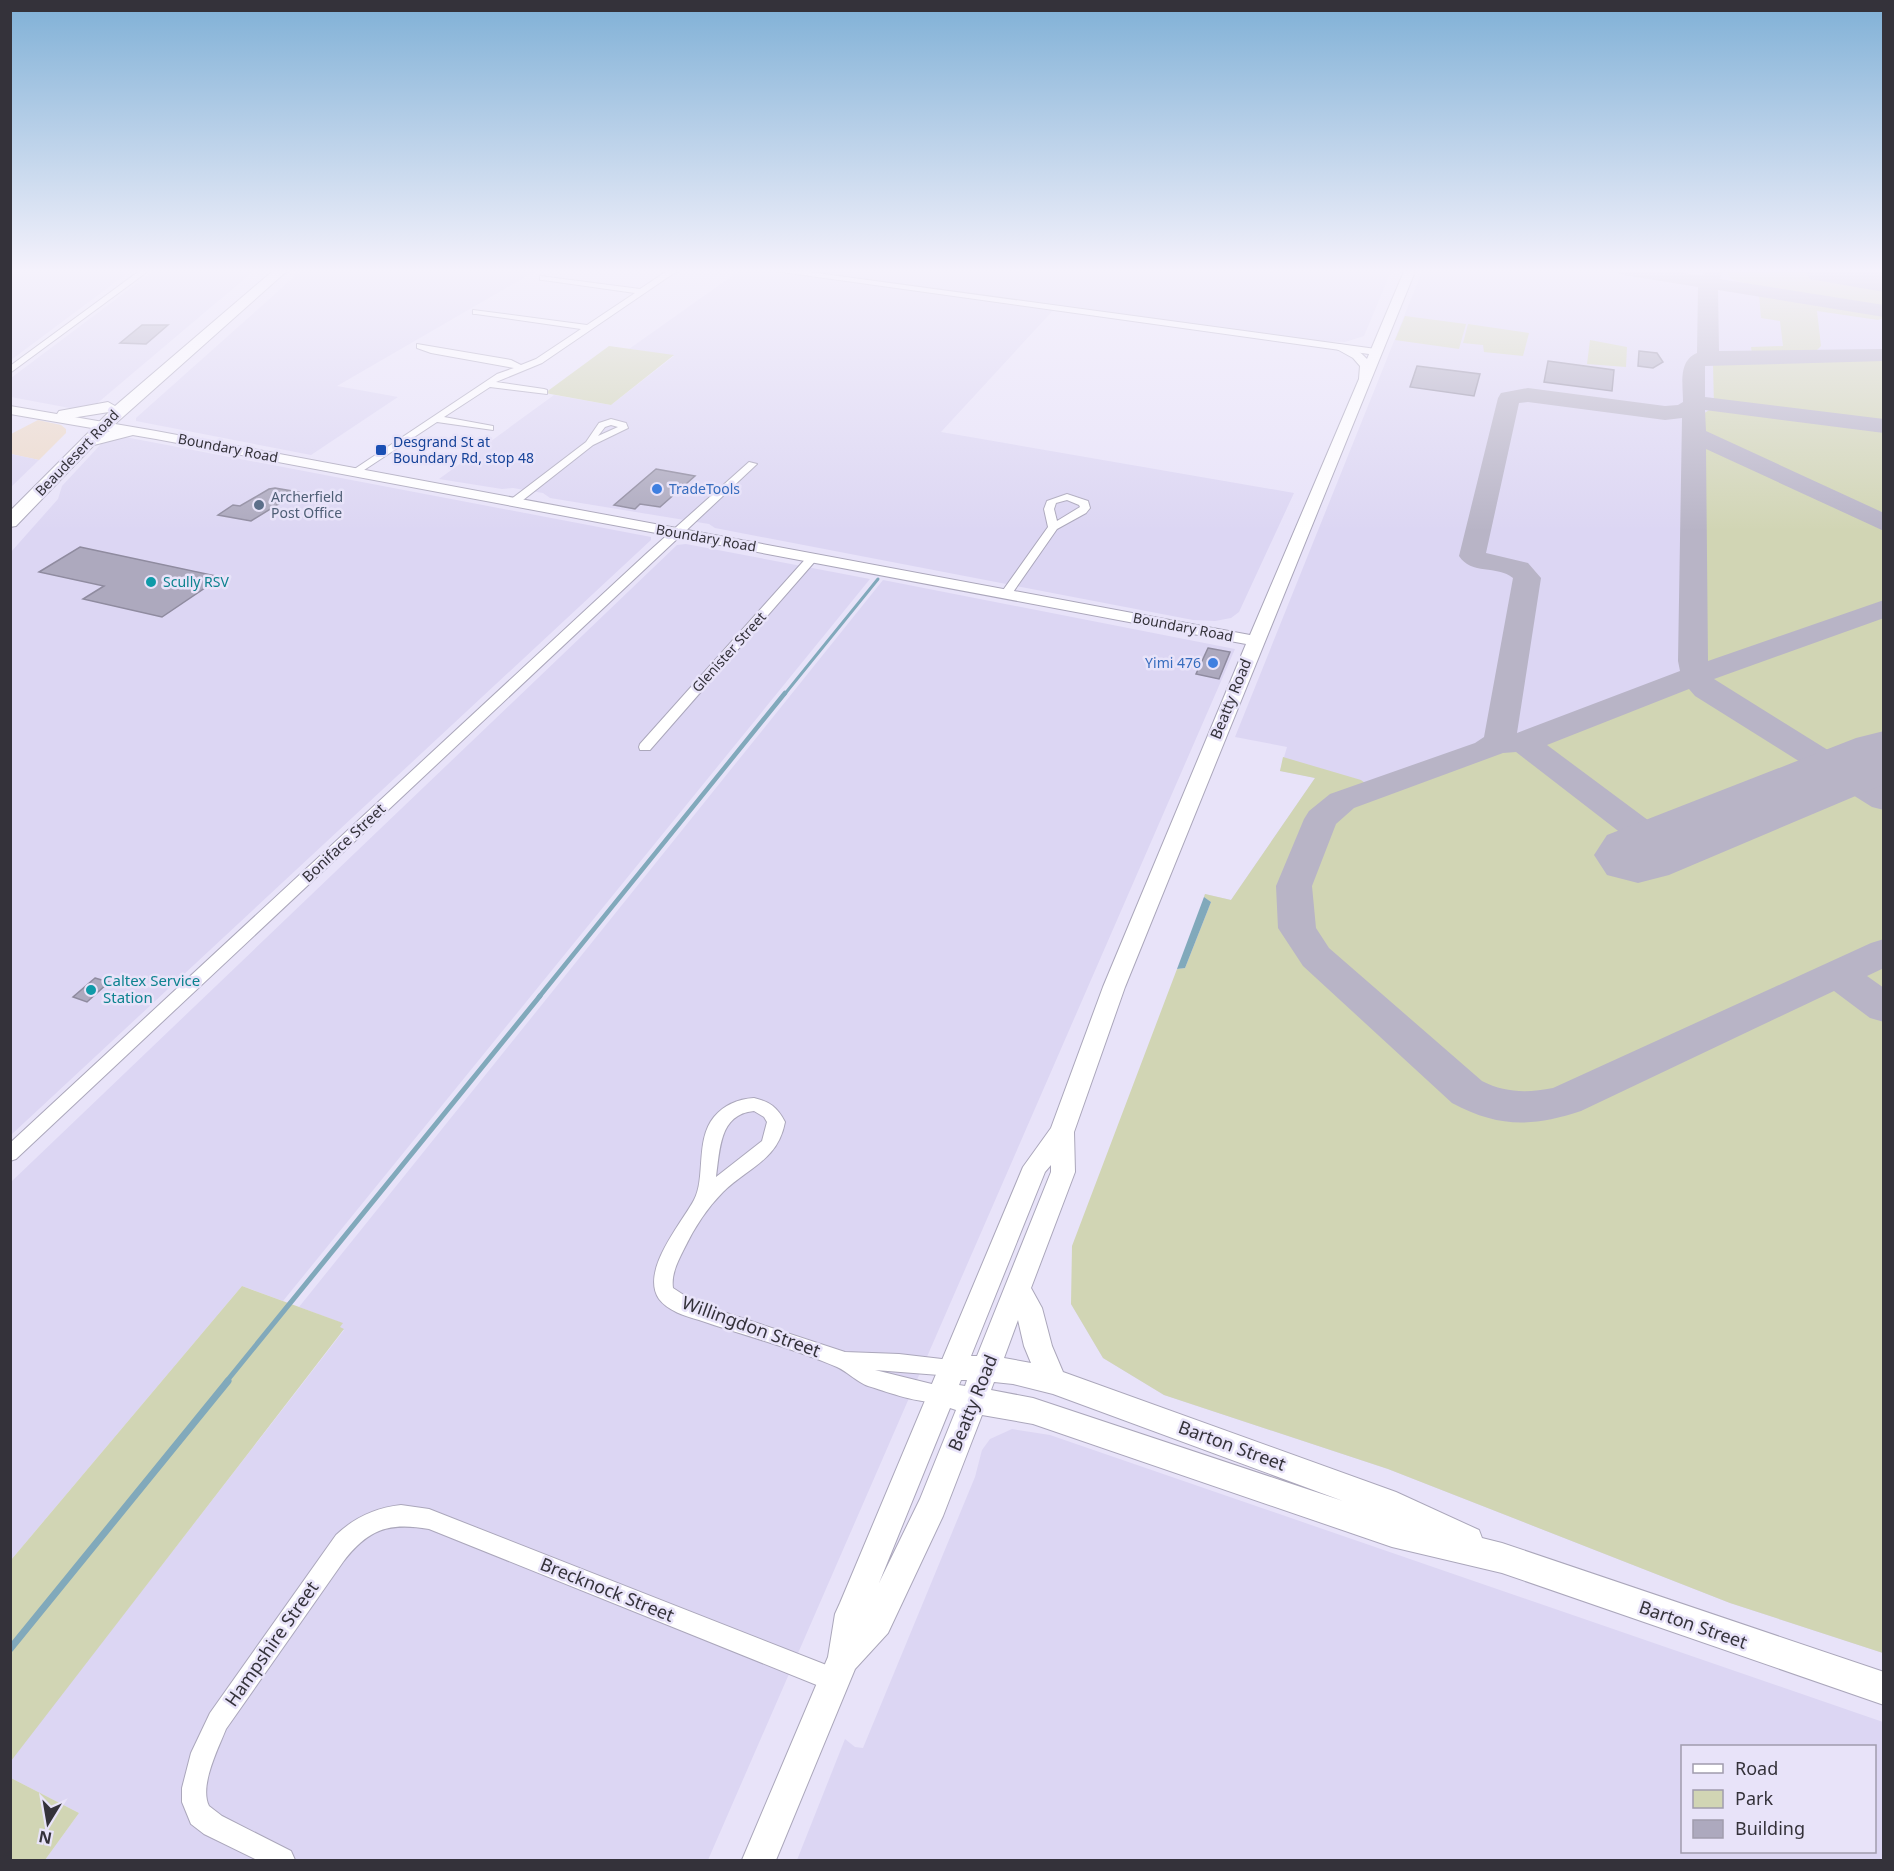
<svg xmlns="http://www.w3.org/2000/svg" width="1894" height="1871" viewBox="0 0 1894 1871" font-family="'Noto Sans',sans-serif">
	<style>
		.commercial { fill: #ecd9c9 }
		.built { fill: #dcd6f3; fill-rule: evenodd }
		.green { fill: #d1d5b4 }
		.water { fill: #81a9bb }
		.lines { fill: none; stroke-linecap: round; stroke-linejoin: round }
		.stream-far3 { stroke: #81a9bb; stroke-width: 3 }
		.stream-far2 { stroke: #81a9bb; stroke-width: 4.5 }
		.stream-far1 { stroke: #81a9bb; stroke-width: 5 }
		.stream { stroke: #81a9bb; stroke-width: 7 }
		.taxiway { fill: #b8b4c6; fill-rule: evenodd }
		.runway { fill: #b8b4c6; fill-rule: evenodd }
		.building { fill: #ada9be; stroke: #8f8b9f; stroke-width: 1.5 }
		.minor-casing { stroke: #aba7bb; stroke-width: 2 }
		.tertiary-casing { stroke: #aba7bb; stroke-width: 2 }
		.secondary-casing { stroke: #aba7bb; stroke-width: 2 }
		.trunk-casing { stroke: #aba7bb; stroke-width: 2 }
		.minor { fill: #fff; fill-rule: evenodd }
		.tertiary { fill: #fff; fill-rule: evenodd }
		.secondary { fill: #fff; fill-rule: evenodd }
		.trunk { fill: #fff; fill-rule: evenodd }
		.transit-dot { fill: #1a4fb4; stroke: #e8e3f9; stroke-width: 2 }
		.shop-dot { fill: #3f7fe0; stroke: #e8e3f9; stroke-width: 2 }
		.service-dot { fill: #5c6f8a; stroke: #e8e3f9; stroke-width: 2 }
		.culture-dot { fill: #0f9aa8; stroke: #e8e3f9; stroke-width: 2 }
		.labels { text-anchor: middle; stroke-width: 5; stroke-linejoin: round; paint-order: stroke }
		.far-transit-label { font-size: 14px; fill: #164399; stroke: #e8e3f9; text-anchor: start }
		.far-street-label { font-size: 14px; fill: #34323a; stroke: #e8e3f9 }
		.far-shop-label { font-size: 14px; fill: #366cbe; stroke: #e8e3f9; text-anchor: start }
		.far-service-label { font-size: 14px; fill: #4e5e75; stroke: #e8e3f9; text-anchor: start }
		.far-culture-label { font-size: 14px; fill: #0d838f; stroke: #e8e3f9; text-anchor: start }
		.street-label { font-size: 15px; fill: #34323a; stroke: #e8e3f9 }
		.culture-label { font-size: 15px; fill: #0d838f; stroke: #e8e3f9; text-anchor: start }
		.near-street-label { font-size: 18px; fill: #34323a; stroke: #e8e3f9 }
	</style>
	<rect width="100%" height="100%" fill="#e8e3f9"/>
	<path class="commercial" d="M38,420L61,425L66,429V433L39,460L11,454V434Z"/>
	<path class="built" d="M11,269H133L11,360Z
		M156,269H256L94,406L75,409L11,397V378Z
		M303,269H539L337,386L398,397L311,455L136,421V418Z
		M742,269H1392L1364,336L1345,342L1317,341L1058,305L941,432L1294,493L1239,612L1231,618L1215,621L1193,620L715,528L709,524L550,498L543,493L513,488L502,489L439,479L554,395L611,405L674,356L629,349Z
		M1423,269H1883V1653L1730,1603L1388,1469L1164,1395L1103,1358L1071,1304L1205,894L1231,900L1315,778L1280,771L1287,747L1235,737Z
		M125,437L651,537V540L11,1135V552L58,499L62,486L101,444L112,438Z
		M11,454L39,460L11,487L10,455Z
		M686,544L870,579L283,1301L242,1286L11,1560V1182L677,545Z
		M883,580L1235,649L708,1860H45L79,1813L11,1778L10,1761L344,1330L339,1328L342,1323L299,1307Z
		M1012,1429L1050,1435L1883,1722V1860H797L845,1739L855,1747L863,1748L975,1477L982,1450L990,1439ZM1682,1746H1874V1852H1682Z"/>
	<path class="green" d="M1729,269H1792L1883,284V309L1767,290L1731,279L1728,274Z
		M1759,294L1883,313V318L1878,320L1817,311L1821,346L1816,351L1752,354L1751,347L1783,346L1780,321L1761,318Z
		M1405,316L1466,324L1459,349L1395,340Z
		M1468,324L1529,333L1523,356L1484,352L1483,345L1463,343Z
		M1590,340L1627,347L1626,367L1587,364Z
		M609,346L674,355L611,405L545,393Z
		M1883,358V1653L1730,1603L1388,1469L1164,1395L1103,1358L1071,1304L1072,1246L1177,969L1185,968L1211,902L1204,897L1205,894L1231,900L1315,778L1280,771L1283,757L1361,780L1365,783V787C1359,793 1349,791 1344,798L1348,803H1357L1702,680L1703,414L1714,407L1713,364L1720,361Z
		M242,1286L343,1323L340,1327L344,1329L11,1761V1560Z
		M11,1778L79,1813L45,1860H11Z"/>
	<path class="water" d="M1204,897L1211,902L1185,968L1177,969Z"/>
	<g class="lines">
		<path class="stream-far3" d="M784,695L878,579"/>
		<path class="stream-far2" d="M539,997L785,693"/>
		<path class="stream-far1" d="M226,1382L540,996"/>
		<path class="stream" d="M10,1649L228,1381"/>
		<path class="taxiway" d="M1615,269H1662L1702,276L1704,269H1723L1720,279L1884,305V317L1718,290L1719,351L1884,349V361L1705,366V397L1884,419V433L1705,410L1706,431L1884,513V531L1706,449L1708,661L1884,600V618L1714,679L1884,785V810L1872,807L1695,696L1689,689L1547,745L1672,838L1678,846L1672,854L1660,857L1648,854L1516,752L1503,753L1354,808L1336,824L1312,886L1316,928L1329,948L1482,1081C1505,1093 1528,1093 1553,1088L1871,943L1884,939V968L1867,976L1884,988V1022L1870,1018L1834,991L1581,1111C1532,1127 1499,1128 1452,1103L1303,966L1278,928L1276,886L1304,819L1309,811L1330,794L1475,743L1484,737L1513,578C1497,565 1471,575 1459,556L1498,398L1501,393L1528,388L1665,406L1678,405L1683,402C1683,384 1678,361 1697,353L1698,287L1624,275L1617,273ZM1528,402L1665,420L1682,418L1678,661L1680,671L1517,733L1541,578L1528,563L1486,553L1519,403Z"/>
		<path class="runway" d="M1804,269H1884V292L1810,279Z
			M1884,731V784L1669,875L1638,883L1607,875L1594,855L1607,835L1856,738Z"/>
	</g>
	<path class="building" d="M142,325H168L146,344L120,343Z
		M1639,351L1657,353L1663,362L1653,368L1638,366Z
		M1548,361L1614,370L1612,391L1544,382Z
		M1417,366L1480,374L1474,396L1410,387Z
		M656,469L695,476L660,507L640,504L635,509L614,505Z
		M275,488L298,492L251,521L218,515L233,505L240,506L269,489Z
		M80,547L221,577L162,617L83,599L104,586L39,572Z
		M1208,648L1230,652L1219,679L1196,674Z
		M95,978L109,982L87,1002L73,997Z"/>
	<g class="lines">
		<g class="minor-casing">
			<path id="minor" d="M142,269H151L10,373V366Z
				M670,269H680L542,363L496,382L544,389L547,390V394L490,387L444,417L493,426V430L437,422L358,474L350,472L497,374L514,368L431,353L417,348V344L511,360L521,365L536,359L581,329L476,314H473V310L587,325L635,293L543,280H540V276L640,289Z
				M611,419L626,423L628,428L593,445L518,504H510V500L586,442L599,423ZM611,425L618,427L598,436L605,427Z
				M749,462L757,464L16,1159L10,1161V1143L646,554Z
				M1067,494L1088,501L1090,508L1086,513L1057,529L1011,595H1003L1001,593L1048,527L1044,509L1047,501ZM1067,500L1079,505L1080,507L1057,521L1054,509L1056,503Z
				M813,554L818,557L817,559L650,750H640L639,747L640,744L809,555Z
				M754,1098C770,1102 777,1107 785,1122C778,1160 749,1167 723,1192C707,1208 694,1228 684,1249C678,1261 671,1274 673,1288L696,1303L845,1352L899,1354L959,1361L962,1367L959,1373L952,1376L875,1370L948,1388L951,1394L948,1400C929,1408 888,1392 868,1386C857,1382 848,1372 837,1367C795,1349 743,1335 699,1320C685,1316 668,1311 659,1299C640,1271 681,1224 694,1200C706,1178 695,1140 714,1117C724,1105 738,1099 754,1098ZM754,1111L764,1117L767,1122L762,1141L716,1177C720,1150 719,1114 754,1111Z
				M401,1505L429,1509L834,1668L842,1672L846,1680L842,1688L834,1692L429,1529C389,1522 368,1529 343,1562L226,1729C218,1749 199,1786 209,1806L222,1816L291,1851L295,1860H257L204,1834L191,1824L182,1802V1788L191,1753L210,1713L336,1535C355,1517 375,1508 401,1505Z"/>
		</g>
		<g class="tertiary-casing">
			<path id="tertiary" d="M760,269H787L1376,349L1381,352L1376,355Z"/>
		</g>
		<g class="secondary-casing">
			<path id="secondary" d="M1405,269H1416L1125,987L1074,1132L1075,1172L1031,1288L1042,1308L1052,1346L1063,1372L1396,1492L1479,1530L1482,1538L1502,1543L1884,1672V1705L1502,1573L1392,1547L1033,1424L982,1415L943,1516L888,1633L855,1669L776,1860H742L828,1657L835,1614L840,1603L1023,1167L1051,1128L1103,987L1246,644L156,439L10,414V406L156,431L1250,635L1359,379L1360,366L1353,358L1335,348L1337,345C1348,343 1360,351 1367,359ZM1051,1165V1172L977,1356H971L1045,1172ZM1018,1320L1024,1346L1031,1363L1004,1358ZM961,1380H967L965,1386L959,1385ZM994,1382L1013,1384L1053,1394L1343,1501L1033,1398L991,1390ZM950,1408L956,1410L920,1499L879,1583Z"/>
		</g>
		<g class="trunk-casing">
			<path id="trunk" d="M275,269H289L106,432L127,427L135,432L133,435L94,445L16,526L10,527V511L109,412L65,419L59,417L57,414L59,411L108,402L115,406Z"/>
		</g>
		<use href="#minor" class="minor"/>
		<use href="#tertiary" class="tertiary"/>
		<use href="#secondary" class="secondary"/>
		<use href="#trunk" class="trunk"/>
	</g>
	<linearGradient id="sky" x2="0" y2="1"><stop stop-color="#7fb0d6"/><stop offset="0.51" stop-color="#f5f2fc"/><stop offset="1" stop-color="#f5f2fc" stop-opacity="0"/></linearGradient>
	<rect width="1894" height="531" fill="url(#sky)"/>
	<rect class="transit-dot" x="375" y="444" width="12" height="12" rx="3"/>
	<g class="shop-dot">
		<circle cx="657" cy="489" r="6"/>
		<circle cx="1213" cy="663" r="6"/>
	</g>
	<circle class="service-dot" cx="259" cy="505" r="6"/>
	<g class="culture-dot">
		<circle cx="151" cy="582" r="6"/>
		<circle cx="91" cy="990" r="6"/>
	</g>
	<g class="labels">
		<g class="far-transit-label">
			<text x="393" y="447">Desgrand St at<tspan x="393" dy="16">Boundary Rd, stop 48</tspan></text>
		</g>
		<g class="far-street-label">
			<text transform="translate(228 448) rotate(11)" y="5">Boundary Road</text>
			<text transform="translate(77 453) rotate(-46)" y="5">Beaudesert Road</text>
			<text transform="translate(706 538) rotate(10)" y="5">Boundary Road</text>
			<text transform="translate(1183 627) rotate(11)" y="5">Boundary Road</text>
			<text transform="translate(729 652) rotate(-48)" y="5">Glenister Street</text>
		</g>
		<g class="far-shop-label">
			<text x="669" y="494">TradeTools</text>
			<text x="1201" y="668" text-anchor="end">Yimi 476</text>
		</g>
		<g class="far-service-label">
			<text x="271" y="502">Archerfield<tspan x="271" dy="16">Post Office</tspan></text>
		</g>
		<g class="far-culture-label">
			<text x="163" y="587">Scully RSV</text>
		</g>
		<g class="street-label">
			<text transform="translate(1231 699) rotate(-68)" y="5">Beatty Road</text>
			<text transform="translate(344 843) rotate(-43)" y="5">Boniface Street</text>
		</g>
		<g class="culture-label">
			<text x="103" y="986">Caltex Service<tspan x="103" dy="17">Station</tspan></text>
		</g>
		<g class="near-street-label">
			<text transform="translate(751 1327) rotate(20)" y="6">Willingdon Street</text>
			<text transform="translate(973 1403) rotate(-68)" y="6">Beatty Road</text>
			<text transform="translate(1232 1446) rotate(20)" y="6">Barton Street</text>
			<text transform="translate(607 1590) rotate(22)" y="6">Brecknock Street</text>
			<text transform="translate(1693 1625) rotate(19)" y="6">Barton Street</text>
			<text transform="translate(272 1644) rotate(-55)" y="6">Hampshire Street</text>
		</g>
	</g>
	<rect width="1894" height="1871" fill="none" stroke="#34323a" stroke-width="24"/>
	<rect x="1681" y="1745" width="195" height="108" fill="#e8e3f9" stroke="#a09cad" stroke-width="1.5"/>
	<rect x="1693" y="1764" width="30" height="9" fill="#ffffff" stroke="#a09cad" stroke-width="1.5"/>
	<text x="1735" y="1775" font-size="18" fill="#34323a">Road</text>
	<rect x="1693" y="1790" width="30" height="18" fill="#d1d5b4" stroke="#a09cad" stroke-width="1.5"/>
	<text x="1735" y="1805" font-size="18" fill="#34323a">Park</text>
	<rect x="1693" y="1820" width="30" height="18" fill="#ada9be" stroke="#a09cad" stroke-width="1.5"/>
	<text x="1735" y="1835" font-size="18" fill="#34323a">Building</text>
	<g transform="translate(48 1823) rotate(191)" stroke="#e8e3f9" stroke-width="4.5" paint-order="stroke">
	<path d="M0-4.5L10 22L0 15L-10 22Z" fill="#34323a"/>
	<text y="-9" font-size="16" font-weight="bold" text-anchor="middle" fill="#34323a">N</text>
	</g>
</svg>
